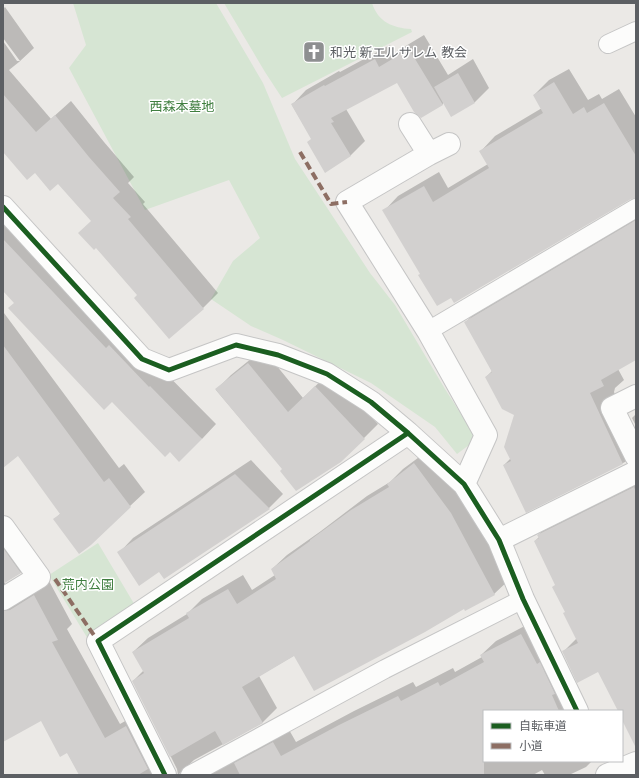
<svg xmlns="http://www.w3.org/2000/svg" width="639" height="778" viewBox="0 0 639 778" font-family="Helvetica,'Noto Sans JP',sans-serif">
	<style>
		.green { fill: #d6e5d3 }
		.shadow { fill: #0003 }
		.building { fill: #d2d0cf }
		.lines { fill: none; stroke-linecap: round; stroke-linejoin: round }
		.lane-casing { stroke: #c5c5c5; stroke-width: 20 }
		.street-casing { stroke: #c5c5c5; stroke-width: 24 }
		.lane { stroke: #fcfcfb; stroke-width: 18 }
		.street { stroke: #fcfcfb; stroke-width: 22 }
		.quiet { stroke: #8d6e63; stroke-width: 4; stroke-dasharray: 8 4; stroke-linecap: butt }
		.cycleway-casing { stroke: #fff; stroke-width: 8 }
		.cycleway { stroke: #1b5e20; stroke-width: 5 }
		.labels { text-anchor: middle; stroke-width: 3; stroke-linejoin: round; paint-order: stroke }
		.poi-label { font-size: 13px; fill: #5c5f63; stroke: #fff; text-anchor: start }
		.park-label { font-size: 13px; fill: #3f7e3f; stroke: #fff }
	</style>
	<rect width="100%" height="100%" fill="#ebe9e6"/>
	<path class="green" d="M73,3H216L263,83L295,159L370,273L395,305L445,389L477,439L457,454L435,427L371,383L283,340L251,326L211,299L233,261L260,238L229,180L145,210L69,68L86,45Z
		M224,3H372C378,22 393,28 411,29L412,32L282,98L265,72Z
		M98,543L136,607L88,639L49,575Z"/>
	<path class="shadow" d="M5,7L34,48L19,62L9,70L51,119L71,101L104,142L134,177L128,183L145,202L143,204L218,293L203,308L138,295L96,247L92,220L59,182L35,172L3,150V41L17,61H20L3,38V9Z
		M424,35L448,75L473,59L489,88L475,102L452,115L444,102L442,105L397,82L346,109L365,141L350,156L312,139L292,105L306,90L339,71L340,72L390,45L394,53Z
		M569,69L588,100L599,94L602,99L619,89L636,117V197L630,198L452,296L421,273L384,211L398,196L439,172L448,188L488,164L481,151L495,136L542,108L534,95L549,80Z
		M3,209L216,424L202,439L15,302L3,290Z
		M636,215V359L618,369L624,380L615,388L614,392L636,452L625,462L526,511L504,465L510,459L515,415L486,377L492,371L466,322L480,307Z
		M4,313L119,468L124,464L145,492L130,506L55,519L61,513L18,455L3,467V314Z
		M263,349L303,398L330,372L378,424L364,438L283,469L216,390L231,375Z
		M636,414V426L632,418Z
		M430,449L466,499L509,580L494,594L465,608L295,655L259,676L277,708L262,723L194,760L178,775L177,769L133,681L144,670L133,652L148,638L187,614L202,599L243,575L252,590L275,575L272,569L287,555L321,531L367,496L390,482L403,469Z
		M251,460L283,494L269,508L160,571L119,553L133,538Z
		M636,479V742L622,718V711H619L599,671L563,652L577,638L556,585L535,541L539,537L538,535L553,521Z
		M3,540L35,558L20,573L5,582V584L7,591L49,581L72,624L67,629L120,724L141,712L170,775H80L67,752L41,719L3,740Z
		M536,620L581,711H484V761H592L586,767L569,775H545L542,770L533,775H198L288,728L296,742L354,711L413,682L416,687L453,668L455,672L482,657L481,655L496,641Z"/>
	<path class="building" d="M409,49L443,105L421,118L414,112L397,83L331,118L334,122L331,123L351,156L325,173L307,142L311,139L291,104L324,85L325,86L375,59L379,67Z
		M458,73L475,103L451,117L434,87Z
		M554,82L573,114L584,107L587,113L604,103L636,156V198L631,199L454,303L451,298L437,306L418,275L420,274L382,210L424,186L433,202L489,168L479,151L543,113L533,95Z
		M3,94L36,132L55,115L89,157L120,192L113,198L131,217L128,219L204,309L169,339L134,298L137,295L96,248L94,250L78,233L91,221L58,184L50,191L35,173L27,180L3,152Z
		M636,220V360L601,380L604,386L590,393L623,464L526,513L503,465L511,461L504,447L514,415L502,409L485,377L492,372L464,322Z
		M3,239L106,348L109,345L149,387L150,386L202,439L179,462L170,452L165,457L112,402L104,410L8,308L14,303L3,291Z
		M3,345L104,482L109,478L131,507L91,545L79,554L53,519L60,514L18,456L3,468Z
		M248,363L288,412L315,386L365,439L341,462L296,491L280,471L282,469L215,389Z
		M414,463L451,513L495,595L465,611L464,609L425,632L314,691L294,656L242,687L263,723L223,745L215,731L170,757L132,681L144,673L132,652L189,618L186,613L228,589L237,604L276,579L271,569L310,541V540L351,510L389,487L387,484Z
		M235,474L270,509L164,579L159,572L139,586L117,552Z
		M634,487L636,492V748L622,720V711H618L598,672L577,683L562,651L578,643L563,613L565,612L552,587L555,585L534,541L539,538L537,535Z
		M3,548L21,573L3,584Z
		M34,595L58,640L52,642L105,738L126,726L148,769L138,775H79L67,753L60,757L41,721L3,742V611L10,610Z
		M521,634L537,664L540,662L555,694L552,695L559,711H484V775H240L234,763L273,742L281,756L339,725L398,696L401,701L438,682L440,686L484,662L480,655Z"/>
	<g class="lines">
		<g class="lane-casing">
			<path id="lane" d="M608,44L636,31
				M428,331L636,208
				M190,775L385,669L523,599"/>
		</g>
		<g class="street-casing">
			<path id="street" d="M410,124L429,154
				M449,144L429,154L347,202L428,331L486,435L464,484
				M3,207L142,359L169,370L236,345L278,355L327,374L371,402L408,433L464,484L499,540L523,599L577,711
				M636,396L612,408L636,456
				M3,527L39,577L3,599
				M499,540L636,472
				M165,775L98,641L408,433
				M607,775L636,763"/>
		</g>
		<use href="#lane" class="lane"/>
		<use href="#street" class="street"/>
		<path class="quiet" d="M300,152L331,204L347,202
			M55,579L98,641"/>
		<g class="cycleway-casing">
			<path id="cycleway" d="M3,207L142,359L169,370L236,345L278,355L327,374L371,402L408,433L464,484L499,540L523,599L577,711
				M165,775L98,641L408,433"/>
		</g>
		<use href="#cycleway" class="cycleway"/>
	</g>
	<defs>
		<g id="church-square" transform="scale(1.15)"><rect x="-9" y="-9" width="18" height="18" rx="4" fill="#8e8f91" stroke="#fff"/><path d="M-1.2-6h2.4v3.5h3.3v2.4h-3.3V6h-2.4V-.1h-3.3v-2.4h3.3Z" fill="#fff"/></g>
	</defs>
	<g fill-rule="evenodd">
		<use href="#church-square" x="314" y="52"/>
	</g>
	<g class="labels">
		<g class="poi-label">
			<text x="330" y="57">和光 新エルサレム 教会</text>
		</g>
		<g class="park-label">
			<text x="182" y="111">西森本墓地</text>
			<text x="88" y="589">荒内公園</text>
		</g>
	</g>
	<rect width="639" height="778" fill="none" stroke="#5c5f63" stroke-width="8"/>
	<rect x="483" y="710" width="140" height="52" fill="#ffffff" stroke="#bebfc1"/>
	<rect x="491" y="723" width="20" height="6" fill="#1b5e20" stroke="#bebfc1"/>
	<text x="519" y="730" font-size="12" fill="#5c5f63">自転車道</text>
	<rect x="491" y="743" width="20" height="6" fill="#8d6e63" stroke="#bebfc1"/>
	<text x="519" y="750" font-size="12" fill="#5c5f63">小道</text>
</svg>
